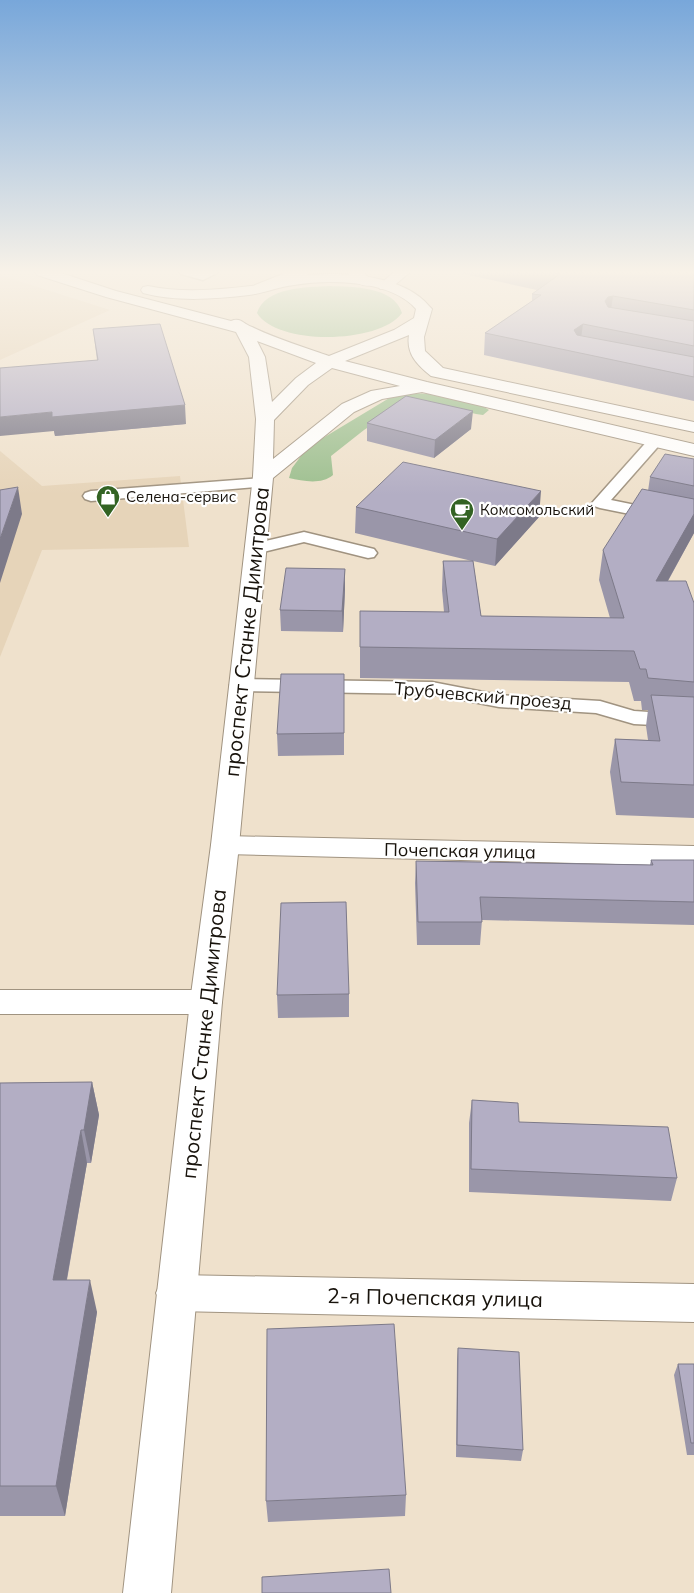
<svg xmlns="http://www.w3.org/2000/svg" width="694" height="1593" viewBox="0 0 694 1593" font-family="Mulish,sans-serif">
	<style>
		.built { fill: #e6d4b9 }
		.green { fill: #9dbf8f }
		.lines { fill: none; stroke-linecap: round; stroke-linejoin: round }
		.service-casing { stroke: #a09380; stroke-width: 3 }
		.minor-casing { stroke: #a09380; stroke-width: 2 }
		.secondary-casing { stroke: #a09380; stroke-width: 2 }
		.primary-casing { stroke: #a09380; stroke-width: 2 }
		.service { fill: #fff; fill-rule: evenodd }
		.minor { fill: #fff; fill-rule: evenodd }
		.secondary { fill: #fff; fill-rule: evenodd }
		.primary { fill: #fff; fill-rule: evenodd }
		.wall { fill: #9a96a9 }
		.shaded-wall { fill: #7d7a89 }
		.building { fill: #b3aec4; stroke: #7d7a89 }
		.labels { text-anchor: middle; stroke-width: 4.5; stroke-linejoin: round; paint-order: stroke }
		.far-poi-label { font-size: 15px; fill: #18130c; stroke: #fff; text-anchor: start }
		.street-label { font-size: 18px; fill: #18130c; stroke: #fff }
		.near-street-label { font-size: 21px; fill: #18130c; stroke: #fff }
	</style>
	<rect width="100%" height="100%" fill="#efe1cc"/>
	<path class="built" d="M0,275L110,310L0,360Z
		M0,451L42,486L180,476L189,547L42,550L0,657Z"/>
	<path class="green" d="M330,286C352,287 394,286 402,313C380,344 277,346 257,313C265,287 307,287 330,286Z
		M411,393C436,394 468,396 489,410L483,415L476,414L425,401L406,402L364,430L331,456L333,475C321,485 303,481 289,478L292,468L301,456L318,441L391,397Z"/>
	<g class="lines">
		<g class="service-casing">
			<path id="service" d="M179,272H219L203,280L181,274Z
				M655,436L660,438L663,441L611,500L694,517V527L600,508L594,506L592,503L650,438Z
				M262,478L268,480L270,483L268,486L91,501L85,499L83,496L85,493L91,491Z
				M304,532L374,549L377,553L374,557L368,558L304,542L255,554L249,553L246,549L249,545Z
				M240,679L432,682L499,695L600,701L634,711L694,715V727L634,724L596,713L499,707L432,694L240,691L233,689L230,685L233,681Z"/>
		</g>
		<g class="minor-casing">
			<path id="minor" d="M394,272H410L390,289H380L378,286Z
				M225,836L694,846V866L225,854L215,852L211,845L215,838Z
				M0,990H206L218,993L222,1002L218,1011L206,1014H0Z
				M176,1275L694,1284V1322L176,1311L162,1306L156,1293L162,1280Z"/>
		</g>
		<g class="secondary-casing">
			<path id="secondary" d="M288,272H309L307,275L265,291H255L253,288L255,285Z
				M347,272H363L373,282L371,285C361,288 353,280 347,272Z"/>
		</g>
		<g class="primary-casing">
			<path id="primary" d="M35,272H58L116,291L231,321C241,317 243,324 252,327C277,339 303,347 329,356L394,330L414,318L416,309C391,280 329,279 294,285C278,287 264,293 249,295C214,299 177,302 143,293L141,290L143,287L148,286C181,293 217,290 251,286C266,284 281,278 296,276C335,271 402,273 429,306L432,309L424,337L425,351L443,368L694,422V432L431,376C417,365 406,354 409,335L345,361L427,382L694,444V456L422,392L382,399L354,412L273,478L239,845L222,1002L171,1593H123L190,1002L211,845L253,476L256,419L249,357L236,332L106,297L37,275ZM257,341L316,363L296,378L272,402L265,357ZM332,368L400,386L371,391L342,404L273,459L274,420L308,385Z"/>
		</g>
		<use href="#service" class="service"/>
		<use href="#minor" class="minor"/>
		<use href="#secondary" class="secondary"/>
		<use href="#primary" class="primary"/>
	</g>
	<path class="wall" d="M455,272H694V401L484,355L485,333L532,301V294L537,290Z
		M93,329L186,424L55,436L54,431L97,360Z
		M367,423L471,429L434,458L367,441Z
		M694,459V533L668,581L694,603V818L616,815L610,772L615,739L648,740L646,726L648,710H642L641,701H634L629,682L360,678V611L444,612L442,590L443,561H472L355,533L356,507L539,517L495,566L473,561L481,616L610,618L599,580L603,550L648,491L650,477Z
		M345,569V589L343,632L281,631L280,610Z
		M344,674V755L278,756L277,734Z
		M651,860H694V925L482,920L480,945H417L415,883L416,861L650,865Z
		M349,994V1017L278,1018L277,995Z
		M92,1082L99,1115L91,1163H87L67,1280L97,1312L65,1516H0V1083Z
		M472,1100L519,1122L677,1178L671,1201L469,1192V1123Z
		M458,1348L523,1450L521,1461L456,1457L457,1360Z
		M678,1364H694V1455H687L674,1375Z
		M406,1495L405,1516L268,1522L266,1501Z"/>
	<path class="shaded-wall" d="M613,296L610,317L605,301L608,297Z
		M583,324L580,346L571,352L574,330Z
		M185,405L186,424L55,436L54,431L0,436V417L52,412Z
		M473,411L471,429L434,458L435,440Z
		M18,487L22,514L0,583V539Z
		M541,491L539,517L495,566L497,539Z
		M694,514V533L651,611L656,581Z
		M345,569V589L343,632L342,611Z
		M92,1082L99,1115L91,1163L84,1130Z
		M81,1130L87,1163L61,1312L53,1280Z
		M90,1280L97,1312L65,1516L56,1486Z"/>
	<path class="building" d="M550,272H694V310L613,296L608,297L605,301L608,307L694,321V346L583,324L574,330L577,335L694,357V377L485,333L541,295L532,294L560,274Z
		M160,324L185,405L52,417V412L0,417V368L98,360L93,329Z
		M406,396L473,411L435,440L367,423Z
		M665,454L694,459V486L650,477Z
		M403,462L541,491L497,539L356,507Z
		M18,487L0,539V490Z
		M642,489L694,499V514L656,581H686L694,603V682L648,678L646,669H640L634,651L360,647V611L449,612L443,561H473L481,616L624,618L603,550Z
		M286,568L345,569L342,611L280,610Z
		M281,674H344V733L277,734Z
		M651,695L694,697V785L621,782L615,739L660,741Z
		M651,860H694V902L480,897L482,922H418L416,861L653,865Z
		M346,902L349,994L277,995L281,903Z
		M92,1082L84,1130H81L53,1280H90L56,1486H0V1083Z
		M472,1100L518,1103L519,1122L668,1127L677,1178L471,1169Z
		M394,1324L406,1495L266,1501L267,1329Z
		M458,1348L519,1352L523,1450L457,1445Z
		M678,1364H694V1443H691Z
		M389,1569L391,1593H262V1577Z"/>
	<linearGradient id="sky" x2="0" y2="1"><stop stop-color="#78a7da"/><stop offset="0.55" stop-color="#f8f2e8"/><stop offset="1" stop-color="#f8f2e8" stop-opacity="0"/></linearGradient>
	<rect width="694" height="495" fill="url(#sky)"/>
	<defs>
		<g id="shop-pin" transform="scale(1.25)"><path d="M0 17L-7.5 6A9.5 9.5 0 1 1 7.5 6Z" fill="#336323" stroke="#fff"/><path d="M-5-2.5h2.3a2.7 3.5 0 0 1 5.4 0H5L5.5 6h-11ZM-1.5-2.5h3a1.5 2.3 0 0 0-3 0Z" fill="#fff"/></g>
		<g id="cafe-pin" transform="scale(1.25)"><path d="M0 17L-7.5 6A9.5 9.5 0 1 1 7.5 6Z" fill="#336323" stroke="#fff"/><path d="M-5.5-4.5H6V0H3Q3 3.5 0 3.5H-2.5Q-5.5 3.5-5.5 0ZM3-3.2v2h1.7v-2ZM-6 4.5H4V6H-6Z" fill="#fff"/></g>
	</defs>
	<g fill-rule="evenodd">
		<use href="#shop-pin" x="108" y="497"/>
		<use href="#cafe-pin" x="462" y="510"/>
	</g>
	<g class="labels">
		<g class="far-poi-label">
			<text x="126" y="502">Селена-сервис</text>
			<text x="480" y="515">Комсомольский</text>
		</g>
		<g class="street-label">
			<text transform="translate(483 696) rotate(5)" y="6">Трубчевский проезд</text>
			<text transform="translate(460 851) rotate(1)" y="6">Почепская улица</text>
		</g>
		<g class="near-street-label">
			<text transform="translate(247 632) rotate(-84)" y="7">проспект Станке Димитрова</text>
			<text transform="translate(204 1034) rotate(-84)" y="7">проспект Станке Димитрова</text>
			<text transform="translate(435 1298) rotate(1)" y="7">2-я Почепская улица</text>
		</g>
	</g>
</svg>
